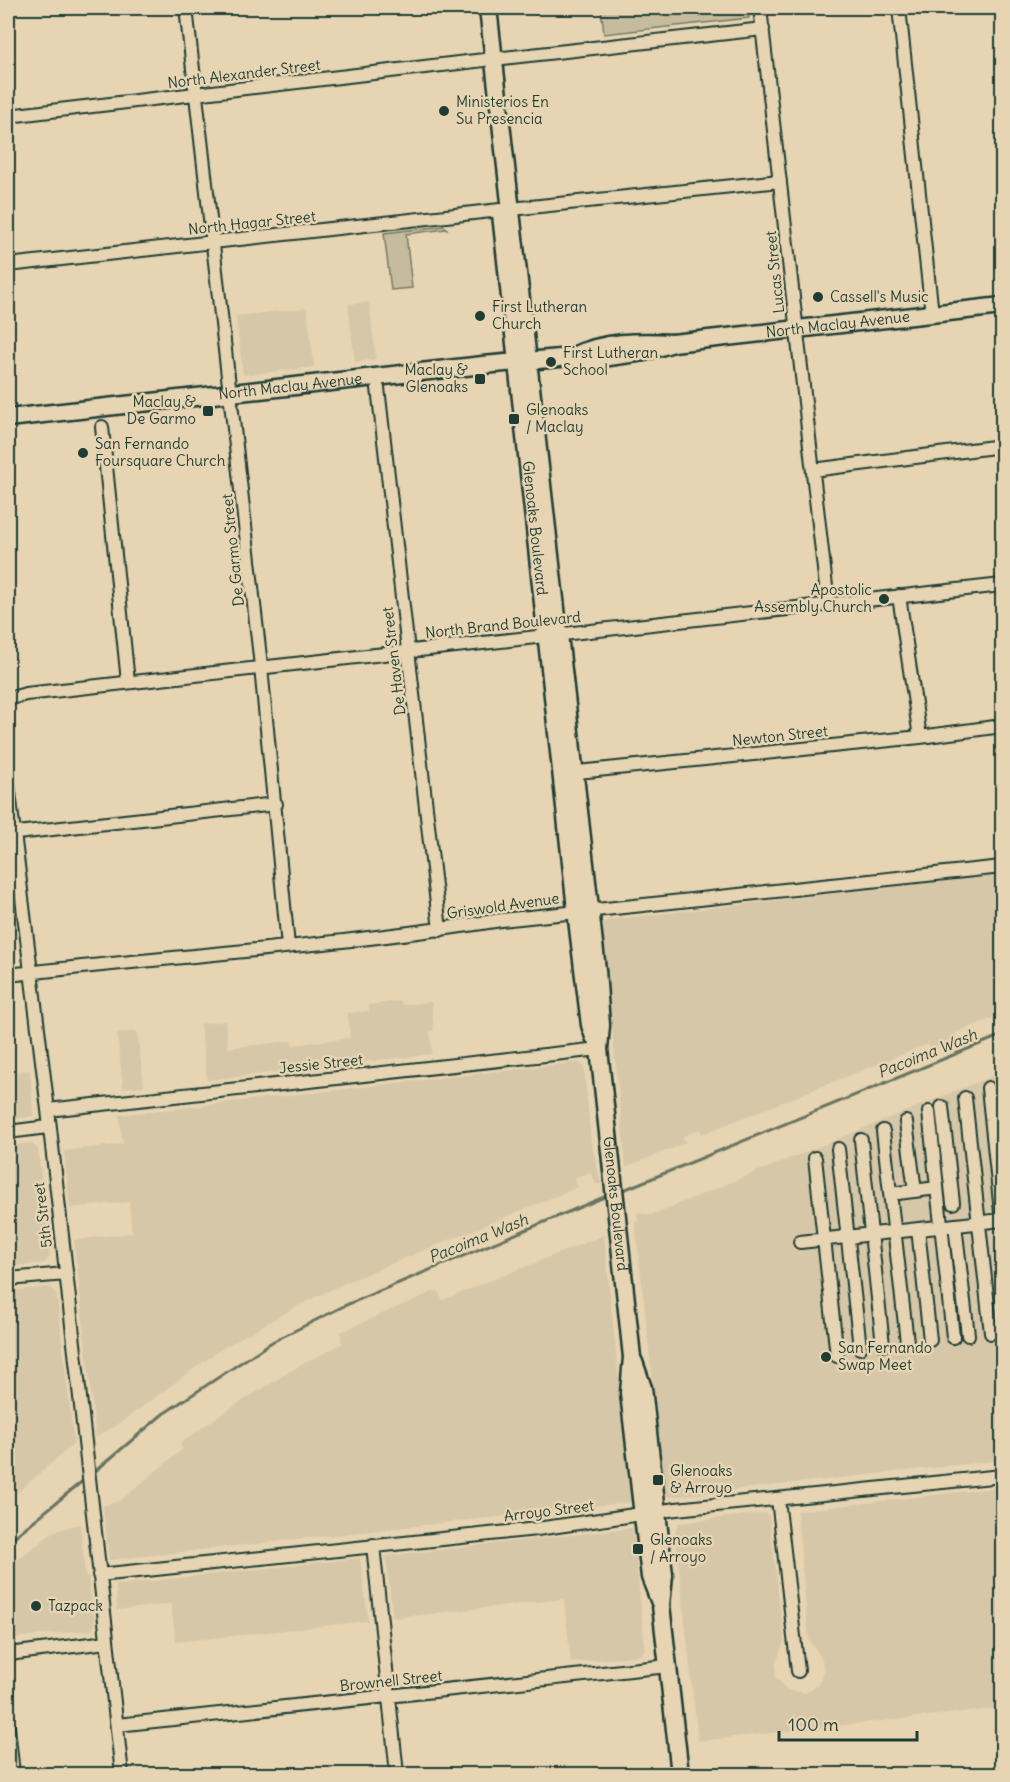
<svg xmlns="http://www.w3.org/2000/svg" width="1010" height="1782" viewBox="0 0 1010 1782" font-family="Delius,sans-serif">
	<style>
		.built { fill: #d6c7a8 }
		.green { fill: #c6bb9d; stroke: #727c68; stroke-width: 1.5 }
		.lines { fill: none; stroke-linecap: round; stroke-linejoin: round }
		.stream { stroke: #687462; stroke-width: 3 }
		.minor-casing { stroke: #1f3d34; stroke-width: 16 }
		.major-casing { stroke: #1f3d34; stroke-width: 21 }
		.minor { stroke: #e7d4b2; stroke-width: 12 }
		.major { stroke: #e7d4b2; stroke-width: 16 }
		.poi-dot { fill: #1f3d34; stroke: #e7d4b2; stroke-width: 2 }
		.labels { text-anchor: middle; stroke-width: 5; stroke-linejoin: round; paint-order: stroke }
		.street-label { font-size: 15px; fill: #1f3d34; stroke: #e7d4b2 }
		.poi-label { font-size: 15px; fill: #1f3d34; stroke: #e7d4b2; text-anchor: start }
		.water-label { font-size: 16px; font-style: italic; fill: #314b3f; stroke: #e7d4b2 }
	</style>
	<rect width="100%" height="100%" fill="#e7d4b2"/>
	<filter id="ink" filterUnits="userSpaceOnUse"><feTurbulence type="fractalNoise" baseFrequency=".0167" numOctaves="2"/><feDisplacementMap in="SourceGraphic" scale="12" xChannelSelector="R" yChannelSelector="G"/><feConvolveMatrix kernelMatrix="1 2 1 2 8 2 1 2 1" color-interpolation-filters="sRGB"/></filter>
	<g filter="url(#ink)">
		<path class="built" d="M369,302L376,359L355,362L348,304Z
			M307,308L314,367L243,375L236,316Z
			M1002,874V1014L955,1033L957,1039L931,1050L928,1044L702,1134L700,1129L683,1136L685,1143L626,1167L602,929L607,920Z
			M401,1001L402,1005L431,1002L434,1030L430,1031L432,1054L207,1080L200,1024L225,1021L228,1048L291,1041L292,1045L350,1038L348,1013L369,1011L368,1005Z
			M137,1031L144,1086L123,1088L117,1033Z
			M580,1062L584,1067L591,1141L601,1184H596L590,1172L574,1178L578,1187L347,1282L297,1306L221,1349L117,1425L96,1437L74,1240L132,1233L129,1202L70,1208L64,1151L123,1144L119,1115Z
			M30,1070L33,1116L8,1121V1073Z
			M1002,1072V1460L669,1497L665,1494L635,1222L638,1221L637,1213L651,1215Z
			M31,1143L38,1149L50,1257L44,1263L8,1267V1146Z
			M604,1235L631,1502L109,1560L103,1506L119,1501L144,1481L183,1449L180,1444L220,1415L299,1366L342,1344L341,1332L437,1290L443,1300Z
			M51,1287L57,1296L74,1444L8,1500V1291Z
			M1002,1487V1708L698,1741L675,1531L679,1523L765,1513L769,1516L784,1641L776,1663L775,1676L787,1690L805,1693L819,1684L824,1669L822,1659L809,1640L797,1511Z
			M80,1524L85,1576H88L95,1625L92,1630L21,1637L8,1642V1567L55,1531Z
			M633,1528L645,1648L641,1655L571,1663L564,1599L393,1618L386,1556Z
			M360,1558L368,1621L176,1642L171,1604L117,1610L116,1585Z"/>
		<path class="green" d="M601,8H748L749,18L604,34Z
			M444,226L447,229L406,234L412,288L391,290L384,233Z"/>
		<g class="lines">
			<path class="stream" d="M621,1191L1002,1035
				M93,1473L163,1414L272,1342L346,1305L609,1195
				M8,1542L85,1479"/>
			<g class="minor-casing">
				<path id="minor" d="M186,8L260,657L288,946
					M760,8L828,604
					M899,8L932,314
					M494,59L763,29
					M8,116L484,60
					M511,209L780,181
					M8,265L500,210
					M378,388L440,930
					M102,427L128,682
					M813,470L1002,446
					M899,596L920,737
					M8,699L26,694L1002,585
					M568,773L920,737L1002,726
					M8,784L48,1110L122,1774
					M8,834L276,804
					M8,975C172,956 338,946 501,920L1002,867
					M988,1088L1002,1222
					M965,1098L991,1333
					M942,1107L953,1203
					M48,1110L599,1049
					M929,1112L953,1337
					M906,1122L915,1191
					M883,1131L907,1342
					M8,1132L48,1127
					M861,1140L883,1345
					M838,1149L860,1348
					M815,1158L837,1356
					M890,1194L937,1188
					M955,1225L968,1335
					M918,1229L930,1340
					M800,1242L1002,1220
					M8,1279L66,1274
					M778,1499L798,1671
					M373,1545L397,1774
					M99,1575L537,1529L676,1509L1002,1476
					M8,1654L107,1642
					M117,1725L668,1666
					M8,1727L13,1774"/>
			</g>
			<g class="major-casing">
				<g id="major">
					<path id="s1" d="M488,8L597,970L601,1025L599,1049L632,1357L629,1393L650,1577L661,1605"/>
					<path id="s2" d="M501,214L578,928L590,1025L594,1037"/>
					<path id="s3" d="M571,357C603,341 639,341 673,343L1002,306"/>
					<path id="s4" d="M8,418L483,365L571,357L588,360L644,352L673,343"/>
					<path d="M634,1362L643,1388L657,1512L664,1575L661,1605L680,1774"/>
				</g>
			</g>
			<use href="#minor" class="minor"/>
			<use href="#major" class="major"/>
		</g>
	</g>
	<g class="poi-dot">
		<circle cx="444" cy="111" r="6"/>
		<circle cx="818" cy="297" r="6"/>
		<circle cx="480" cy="316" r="6"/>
		<circle cx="551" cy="362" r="6"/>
		<rect x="474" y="373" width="12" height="12" rx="3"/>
		<rect x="202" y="405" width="12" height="12" rx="3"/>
		<rect x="508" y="413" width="12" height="12" rx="3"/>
		<circle cx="83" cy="453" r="6"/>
		<circle cx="884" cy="599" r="6"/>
		<circle cx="826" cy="1357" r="6"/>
		<rect x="652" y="1474" width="12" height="12" rx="3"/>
		<rect x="632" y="1543" width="12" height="12" rx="3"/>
		<circle cx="36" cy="1606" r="6"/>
	</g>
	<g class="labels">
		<g class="street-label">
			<text transform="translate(244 74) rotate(-7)" y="5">North Alexander Street</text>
			<text transform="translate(252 223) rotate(-6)" y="5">North Hagar Street</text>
			<text transform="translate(775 272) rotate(-96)" y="5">Lucas Street</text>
			<text dy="5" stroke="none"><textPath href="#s3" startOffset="270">North Maclay Avenue</textPath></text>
			<text dy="5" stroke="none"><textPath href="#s4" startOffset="284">North Maclay Avenue</textPath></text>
			<text dy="5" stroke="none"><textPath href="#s2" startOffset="316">Glenoaks Boulevard</textPath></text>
			<text transform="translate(233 550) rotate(-96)" y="5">De Garmo Street</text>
			<text transform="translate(503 625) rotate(-6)" y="5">North Brand Boulevard</text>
			<text transform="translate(394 661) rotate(-97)" y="5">De Haven Street</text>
			<text transform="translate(780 736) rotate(-6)" y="5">Newton Street</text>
			<text transform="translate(503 906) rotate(-8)" y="5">Griswold Avenue</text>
			<text transform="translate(321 1064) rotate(-6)" y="5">Jessie Street</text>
			<text dy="5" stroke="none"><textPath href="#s1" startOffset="1203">Glenoaks Boulevard</textPath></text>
			<text transform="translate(43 1215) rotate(-97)" y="5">5th Street</text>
			<text transform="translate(549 1511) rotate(-7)" y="5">Arroyo Street</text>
			<text transform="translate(391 1681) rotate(-6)" y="5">Brownell Street</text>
		</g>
		<g class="poi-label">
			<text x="456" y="107">Ministerios En<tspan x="456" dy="17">Su Presencia</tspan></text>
			<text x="830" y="302">Cassell's Music</text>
			<text x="492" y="312">First Lutheran<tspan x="492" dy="17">Church</tspan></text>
			<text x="563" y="358">First Lutheran<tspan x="563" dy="17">School</tspan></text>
			<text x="468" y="375" text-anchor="end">Maclay &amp;<tspan x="468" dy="17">Glenoaks</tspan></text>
			<text x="196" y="407" text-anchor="end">Maclay &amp;<tspan x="196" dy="17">De Garmo</tspan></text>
			<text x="526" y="415">Glenoaks<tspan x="526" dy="17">/ Maclay</tspan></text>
			<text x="95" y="449">San Fernando<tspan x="95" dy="17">Foursquare Church</tspan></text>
			<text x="872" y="595" text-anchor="end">Apostolic<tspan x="872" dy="17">Assembly Church</tspan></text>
			<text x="838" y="1353">San Fernando<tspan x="838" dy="17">Swap Meet</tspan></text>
			<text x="670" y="1476">Glenoaks<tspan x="670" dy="17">&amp; Arroyo</tspan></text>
			<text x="650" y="1545">Glenoaks<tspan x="650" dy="17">/ Arroyo</tspan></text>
			<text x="48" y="1611">Tazpack</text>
		</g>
		<g class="water-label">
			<text transform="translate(927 1053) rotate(-22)" y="6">Pacoima Wash</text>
			<text transform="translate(478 1238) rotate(-22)" y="6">Pacoima Wash</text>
		</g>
	</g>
	<rect width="1010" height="1782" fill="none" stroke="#e7d4b2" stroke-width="30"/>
	<rect x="15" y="15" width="980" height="1752" fill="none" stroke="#1f3d34" stroke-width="2" filter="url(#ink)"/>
	<path d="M779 1731v9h138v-9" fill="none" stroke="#1f3d34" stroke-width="3"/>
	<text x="788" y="1731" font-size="18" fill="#1f3d34" stroke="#e7d4b2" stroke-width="4.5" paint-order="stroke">100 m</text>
</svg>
